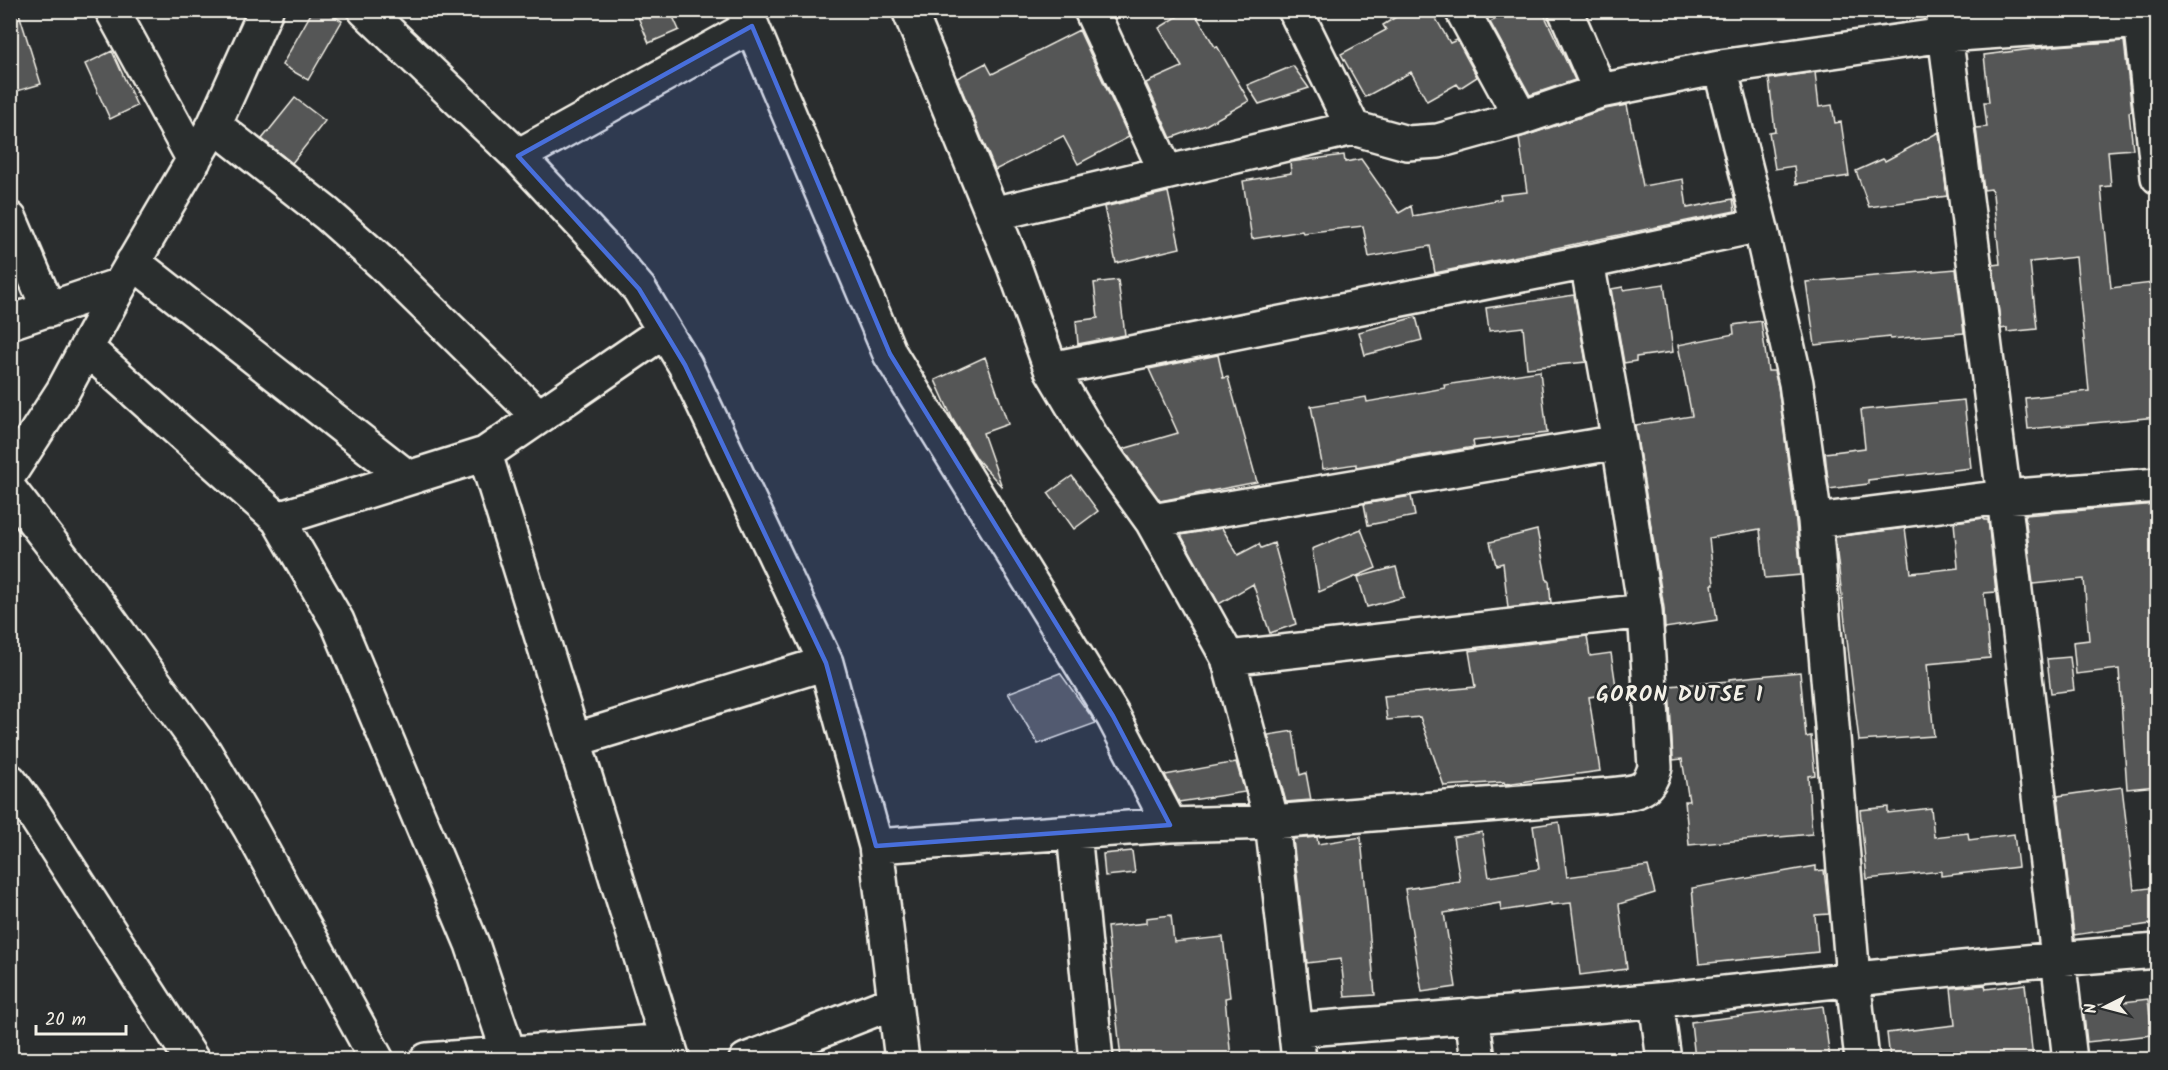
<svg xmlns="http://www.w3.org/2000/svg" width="2168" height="1070" viewBox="0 0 2168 1070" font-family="Kalam,sans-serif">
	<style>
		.building { fill: #555756; stroke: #f4f1e8; stroke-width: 1.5 }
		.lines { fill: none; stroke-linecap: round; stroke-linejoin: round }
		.minor-casing { stroke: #f4f1e8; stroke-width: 38 }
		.minor { stroke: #2a2d2e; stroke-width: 33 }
		.marked { fill: #486fdb; fill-opacity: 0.2; stroke: #486fdb; stroke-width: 4.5; stroke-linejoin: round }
		.labels { text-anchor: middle; stroke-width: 5; stroke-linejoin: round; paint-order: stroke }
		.district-label { font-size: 21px; font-weight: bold; letter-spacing: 1.5px; fill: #f4f1e8; stroke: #2a2d2e }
	</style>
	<rect width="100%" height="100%" fill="#2a2d2e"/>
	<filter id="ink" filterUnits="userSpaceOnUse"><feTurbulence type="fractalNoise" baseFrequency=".0167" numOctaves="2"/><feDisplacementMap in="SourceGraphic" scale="12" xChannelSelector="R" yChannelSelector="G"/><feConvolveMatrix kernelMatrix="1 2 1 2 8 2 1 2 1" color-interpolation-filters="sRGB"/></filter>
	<g filter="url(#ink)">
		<path class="building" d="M10,10H18L41,84L10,93Z
			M313,10H324L342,21L308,80L282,65Z
			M635,10H670L679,30L649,43Z
			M1188,10H1193L1215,47L1217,46L1249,101L1206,125L1171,138L1146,83L1182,67L1159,28Z
			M1407,10H1431L1450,43L1457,40L1477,77L1460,88L1457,84L1427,101L1411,72L1365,97L1341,54L1386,30L1383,25Z
			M1513,10H1542L1575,80L1530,95L1490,22Z
			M1079,30L1129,137L1078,164L1063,136L995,170L957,78L986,63L992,74Z
			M2124,41L2132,111L2129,112L2133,149L2108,151L2111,186L2101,187L2111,288L2152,283L2157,335V417L2028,429L2025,398L2089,391L2076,257L2030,262L2037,329L2007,332V328L2001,329L1993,265L2000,264L1993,194L1991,189L1984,190L1976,128L1987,127L1984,102H1989L1984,55L2056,46Z
			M112,51L137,106L110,119L85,64Z
			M1293,66L1309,88L1259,104L1247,85Z
			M1815,72L1819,107L1832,105L1835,123L1841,122L1849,176L1796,184L1794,166L1775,169L1769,132L1775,131L1769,79Z
			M295,98L325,121L292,163L262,139Z
			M1627,105L1643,186L1683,179L1687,208L1733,199L1735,211L1435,273L1430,246L1369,257L1363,226L1303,233L1302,231L1252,239L1243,181L1291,173L1290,162L1344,155L1345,162L1361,159L1399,213L1411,206L1413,216L1501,199L1500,195L1527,192L1519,138L1605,109Z
			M1939,132L1947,196L1869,207L1856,171L1883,159L1885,161Z
			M1168,192L1180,248L1116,263L1104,207Z
			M1956,269L1964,333L1890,339V337L1815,345L1806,282Z
			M1118,280L1125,335L1078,344L1076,321L1098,318L1094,283Z
			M1664,284L1673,352L1636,357V361L1624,363L1611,289L1623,287V290Z
			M1574,295L1586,362L1527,368L1523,327L1489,331L1486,308Z
			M1416,317L1422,340L1365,355L1359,332Z
			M1761,321L1768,371H1774L1778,386L1796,523L1801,575L1765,578L1760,529L1709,538L1714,584H1712L1717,620L1665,628L1664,608L1635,425L1692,416L1678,345L1734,334L1733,325Z
			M1218,355L1223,378L1228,377L1257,482L1160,501L1123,449L1178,433L1149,369Z
			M985,357L1008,424L983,433L1002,487L977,459L953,420L935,380Z
			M1540,371L1547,433L1473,441L1474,447L1356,467V464L1323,469L1311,406L1366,397L1367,402L1445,388L1444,385Z
			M1964,400L1971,468L1868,480V484L1829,489L1825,453L1865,448L1861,410Z
			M1072,476L1098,511L1074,529L1048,493Z
			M1411,496L1415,516L1368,525L1364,504Z
			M2157,504V786L2127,789L2119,669L2076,674L2073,642L2089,640L2084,579L2033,584L2025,515Z
			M1984,518V520H1988L1996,592L1984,593L1990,658L1927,664L1934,736L1859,741L1835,537L1905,528L1911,573L1958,568L1954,522Z
			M1222,528L1238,555L1259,544L1261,548L1274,543L1296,624L1270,633L1253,584L1219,604L1181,535Z
			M1361,529L1376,568L1319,592L1312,549Z
			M1537,530L1547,581H1549L1551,603L1508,608L1503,563L1496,565L1490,542Z
			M1396,567L1404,597L1367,607L1358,577Z
			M1587,636L1590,656L1611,653L1617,693L1589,697L1600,771L1505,784L1504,782L1444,786L1420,717L1387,720L1384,696L1475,687L1469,651Z
			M2070,657L2074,690L2051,693L2047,659Z
			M1800,672L1806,737L1811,736L1815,775L1808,776L1812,834L1689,845L1685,801H1689L1682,759L1673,760L1669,686L1729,681V679Z
			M1060,673L1096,723L1038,744L1008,693Z
			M1293,731L1300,775L1306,773L1311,800L1286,802L1268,735Z
			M1236,762L1245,792L1179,802L1165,775Z
			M2122,787L2134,890L2157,887V923L2074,935L2058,796Z
			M1888,807V813L1931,808L1934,837L1968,833L1969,840L2014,834L2018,867L1941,876V871L1867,879L1860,810Z
			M1559,822L1567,877L1648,866L1655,893L1619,904L1627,969L1580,975L1571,903L1551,905V903L1501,911L1500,903L1444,913L1456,987L1422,992L1405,889L1460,881L1453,837L1482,832L1489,877L1539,869L1533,826Z
			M1317,837L1318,844L1361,837L1375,995L1345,997L1341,959L1307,963L1293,839Z
			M1132,851L1135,873L1105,876L1103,854Z
			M1816,866V871L1824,870L1829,914L1815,915L1818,952L1699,964L1692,888Z
			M1171,915L1174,942L1223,937L1230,997L1225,998L1231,1059H1121L1107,927L1146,923V918Z
			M2025,984L2033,1059H1890L1887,1033L1955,1025L1951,988L1985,985L1986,989Z
			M2148,999L2152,1035L2087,1042L2083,1007Z
			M1823,1006L1830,1059H1695L1691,1022Z"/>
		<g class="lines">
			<g class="minor-casing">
				<path id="minor" d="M112,10L194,160
					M365,10L518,156L604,248L639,289L685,365L826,663L876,846L902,1060
					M743,10L752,26L890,354L1113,716L1170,825
					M909,10L1014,266L1051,369L1092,438L1152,521L1228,658L1272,822L1299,1060
					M1091,10L1166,172
					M1295,10L1353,128
					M1462,10L1521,118
					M1565,10L1600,91L1720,67L1945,35L2158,20
					M1942,10L2004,497L2070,1060
					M2140,10L2158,177
					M1720,67L1760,225L1796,383L1815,521L1853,978L1862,1060
					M214,125L327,214L382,263L539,417
					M518,156L752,26
					M993,214L1353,128L1407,143L1438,141L1521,118L1600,91
					M10,219L49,310
					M133,262L408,478
					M10,322L120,285
					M86,348L278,519L337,621L472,944L511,1060
					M1051,369L1587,262L1760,225
					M485,454L673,1060
					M10,473L63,391L120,285L214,125L266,10
					M10,490L98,604L204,751L250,828L377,1060
					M278,519L485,454L664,331
					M1152,521L1619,442
					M1815,521L2004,497L2158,485
					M1228,658L1645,611
					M574,740L826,663
					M10,781L30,808L192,1060
					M1074,832L1096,1060
					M876,846L1170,825L1272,822L1609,795C1634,792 1648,794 1655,767L1645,611L1619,442L1587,262
					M1656,1000L1664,1060
					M1472,1015L1478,1060
					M1296,1030C1416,1020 1537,1012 1657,1000C1824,983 1990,963 2158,951
					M427,1060L667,1041
					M746,1060L894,1002"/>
			</g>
			<use href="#minor" class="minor"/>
		</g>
	</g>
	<path class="marked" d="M752,26L890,354L1113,716L1170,825L876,846L826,663L685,365L639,289L518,156Z"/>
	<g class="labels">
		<g class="district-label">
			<text x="1680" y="701">GORON DUTSE 1</text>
		</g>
	</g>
	<rect width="2168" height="1070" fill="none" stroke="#2a2d2e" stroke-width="36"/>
	<rect x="18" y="18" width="2132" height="1034" fill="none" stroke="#f4f1e8" stroke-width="2" filter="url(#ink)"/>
	<g transform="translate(2105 1007) rotate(264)" stroke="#2a2d2e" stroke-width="4.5" paint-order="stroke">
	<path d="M0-4.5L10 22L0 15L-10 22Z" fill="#f4f1e8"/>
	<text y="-9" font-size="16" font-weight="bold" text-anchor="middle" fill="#f4f1e8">N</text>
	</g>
	<path d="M36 1025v9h90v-9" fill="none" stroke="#f4f1e8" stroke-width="3"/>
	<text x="45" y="1025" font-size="18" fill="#f4f1e8" stroke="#2a2d2e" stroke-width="4.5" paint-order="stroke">20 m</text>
</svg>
